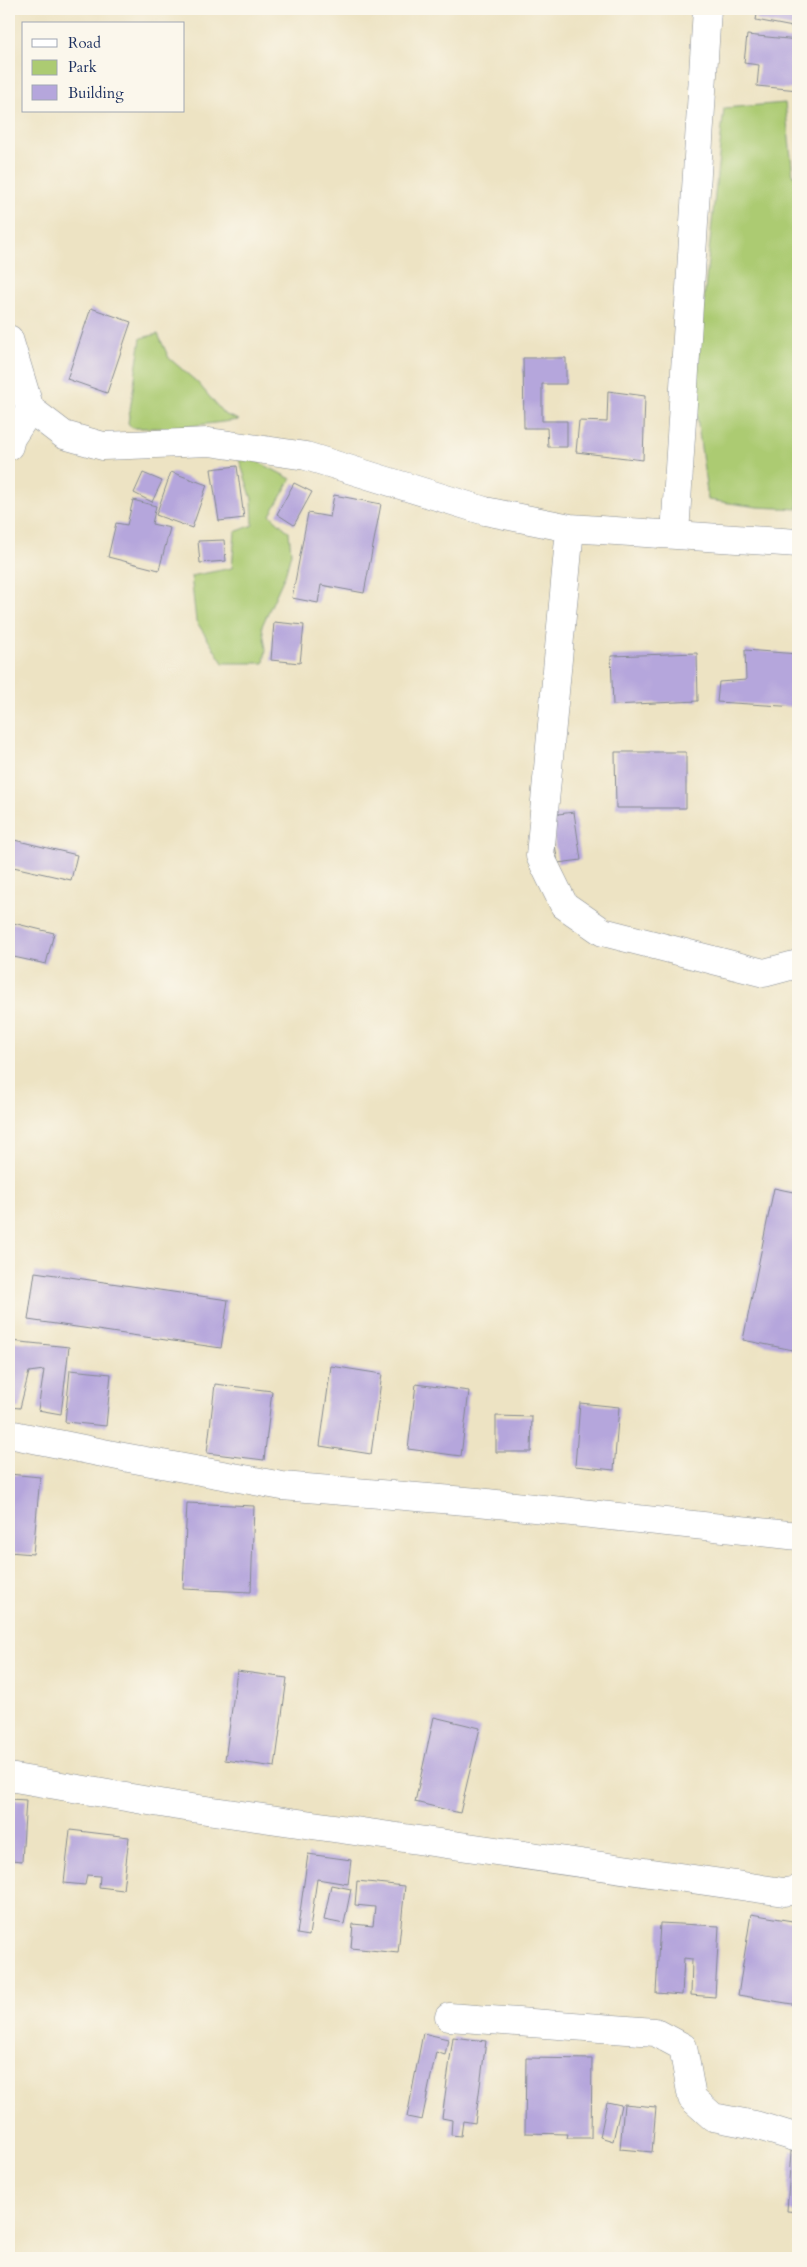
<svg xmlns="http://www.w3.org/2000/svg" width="807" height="2267" viewBox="0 0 807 2267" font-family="Cardo,serif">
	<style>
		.green { fill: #accb72; stroke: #647d68 }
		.building { fill: #b5a6dc }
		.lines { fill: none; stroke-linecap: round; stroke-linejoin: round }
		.minor-casing { stroke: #848990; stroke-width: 29 }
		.minor { stroke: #fff; stroke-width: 28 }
	</style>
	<rect width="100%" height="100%" fill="#fbf7ec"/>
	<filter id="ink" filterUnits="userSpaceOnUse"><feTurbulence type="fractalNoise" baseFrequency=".02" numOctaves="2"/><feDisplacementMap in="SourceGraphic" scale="10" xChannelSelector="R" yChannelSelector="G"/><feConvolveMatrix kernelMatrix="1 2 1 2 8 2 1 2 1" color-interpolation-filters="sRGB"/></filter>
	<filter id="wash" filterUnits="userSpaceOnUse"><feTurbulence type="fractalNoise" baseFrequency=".0096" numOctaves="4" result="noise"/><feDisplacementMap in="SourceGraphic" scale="20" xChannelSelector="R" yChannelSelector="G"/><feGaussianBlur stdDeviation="1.12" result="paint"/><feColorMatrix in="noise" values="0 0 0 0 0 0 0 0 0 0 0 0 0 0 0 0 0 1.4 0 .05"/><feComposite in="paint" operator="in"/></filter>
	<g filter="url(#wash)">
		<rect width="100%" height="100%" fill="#ede3c3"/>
		<path class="green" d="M785,103L793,175L798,174V509L757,507L708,500L694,395L724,108Z
			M158,334L169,358L198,383L224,414L239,420L174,428H132L128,423L141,338Z
			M238,456L255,460L291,479L270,515L289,532L291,553L285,575L262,626L266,649L264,663H223L196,621L191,576L232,568L235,532L253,525L252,499Z"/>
		<g id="blocks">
			<path class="building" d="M758,9H798V28L756,20Z
				M747,35L798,40V90L757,86L759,65L744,63Z
				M91,308L131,322L107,393L67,379Z
				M523,358H566V384H542V421H567V447H548L547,428H524Z
				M608,391L645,396L643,460L576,452L579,421L607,422Z
				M237,466L244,518L219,521L211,469Z
				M171,472L207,485L192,528L156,515Z
				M143,473L162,481L152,502L134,493Z
				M294,483L312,492L294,525L277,514Z
				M334,495L381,504L364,593L321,585L318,603L292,598L308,513L330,517Z
				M133,500L156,506L152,524L170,528L159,570L108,557L116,523L127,525Z
				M224,540L226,561L200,563L198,541Z
				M274,622L304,625L300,663L271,660Z
				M745,650L798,654V707L717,702L719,682L746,680Z
				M697,653L698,701L613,705L611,656Z
				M615,752H686V808H616Z
				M574,812L581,860L558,863L550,815Z
				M10,839L77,855L71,880L9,866Z
				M9,922L54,933L46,964L9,956Z
				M774,1188L798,1193V1351L743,1340Z
				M35,1272L228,1300L221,1348L28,1320Z
				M11,1341L69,1347L61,1414L38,1410L44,1370L29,1372L20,1408L9,1407V1365Z
				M331,1366L382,1374L371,1454L320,1446Z
				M70,1370L111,1374L106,1426L65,1422Z
				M215,1384L272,1391L264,1460L207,1453Z
				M416,1384L469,1391L461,1456L408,1449Z
				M580,1403L619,1407L614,1470L575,1466Z
				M496,1416L532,1417L531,1452H496Z
				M9,1474L40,1477L33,1554L9,1552Z
				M187,1503L254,1506L251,1592L183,1589Z
				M237,1671L287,1678L275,1767L225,1760Z
				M434,1717L480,1728L460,1813L415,1802Z
				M9,1799L26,1800L22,1861L11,1860Z
				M70,1830L129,1837L123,1890L99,1887L100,1876L87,1875L85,1885L64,1883Z
				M308,1854L351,1860L348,1884L317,1879L309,1936L297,1934Z
				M9,1875L13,1876L10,1891H9Z
				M357,1881L405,1886L398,1953L351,1948L353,1924L373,1926L375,1907L355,1905Z
				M331,1885L351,1889L344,1924L324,1920Z
				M751,1914L798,1922V2005L738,1995Z
				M660,1923L719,1926L715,1997L691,1995L692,1959L684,1958L682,1995L656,1993Z
				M423,2033L448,2039L445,2055L436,2052L422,2120L407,2117Z
				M453,2037L486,2041L475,2123L463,2121L461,2136L451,2135L452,2120L442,2118Z
				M526,2058L592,2059L591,2138H567L568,2134L525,2133Z
				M607,2102L621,2105L613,2141L600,2137Z
				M624,2104L656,2107L652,2152L620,2149Z
				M791,2151L798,2152V2212L787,2211Z"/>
		</g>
	</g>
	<g filter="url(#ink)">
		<use href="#blocks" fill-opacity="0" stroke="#848990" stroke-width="1"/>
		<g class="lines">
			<g class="minor-casing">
				<path id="minor" d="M9,339L30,409L64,435L103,446L209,442L306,456L485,511L570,528L798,543
					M9,446L11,438L30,409
					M570,528L540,856L564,905L603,932L764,973L798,964
					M675,535L707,9
					M9,1434L118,1456L282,1486L478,1502L798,1536
					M9,1777L178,1806L784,1892L798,1890
					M449,2017L655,2032L683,2047L692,2098L713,2117L755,2125L798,2138"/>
			</g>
			<use href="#minor" class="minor"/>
		</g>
	</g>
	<rect width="807" height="2267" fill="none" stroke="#fbf7ec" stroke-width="30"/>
	<rect x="22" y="22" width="162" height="90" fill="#fbf7ec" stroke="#a1a7b3"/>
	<rect x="32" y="39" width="25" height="8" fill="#ffffff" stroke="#a1a7b3"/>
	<text x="68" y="48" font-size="15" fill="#1b2f5e">Road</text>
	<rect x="32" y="60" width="25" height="15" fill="#accb72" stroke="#a1a7b3"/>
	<text x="68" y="72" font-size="15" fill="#1b2f5e">Park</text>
	<rect x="32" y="85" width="25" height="15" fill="#b5a6dc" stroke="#a1a7b3"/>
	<text x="68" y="98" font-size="15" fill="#1b2f5e">Building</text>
</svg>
